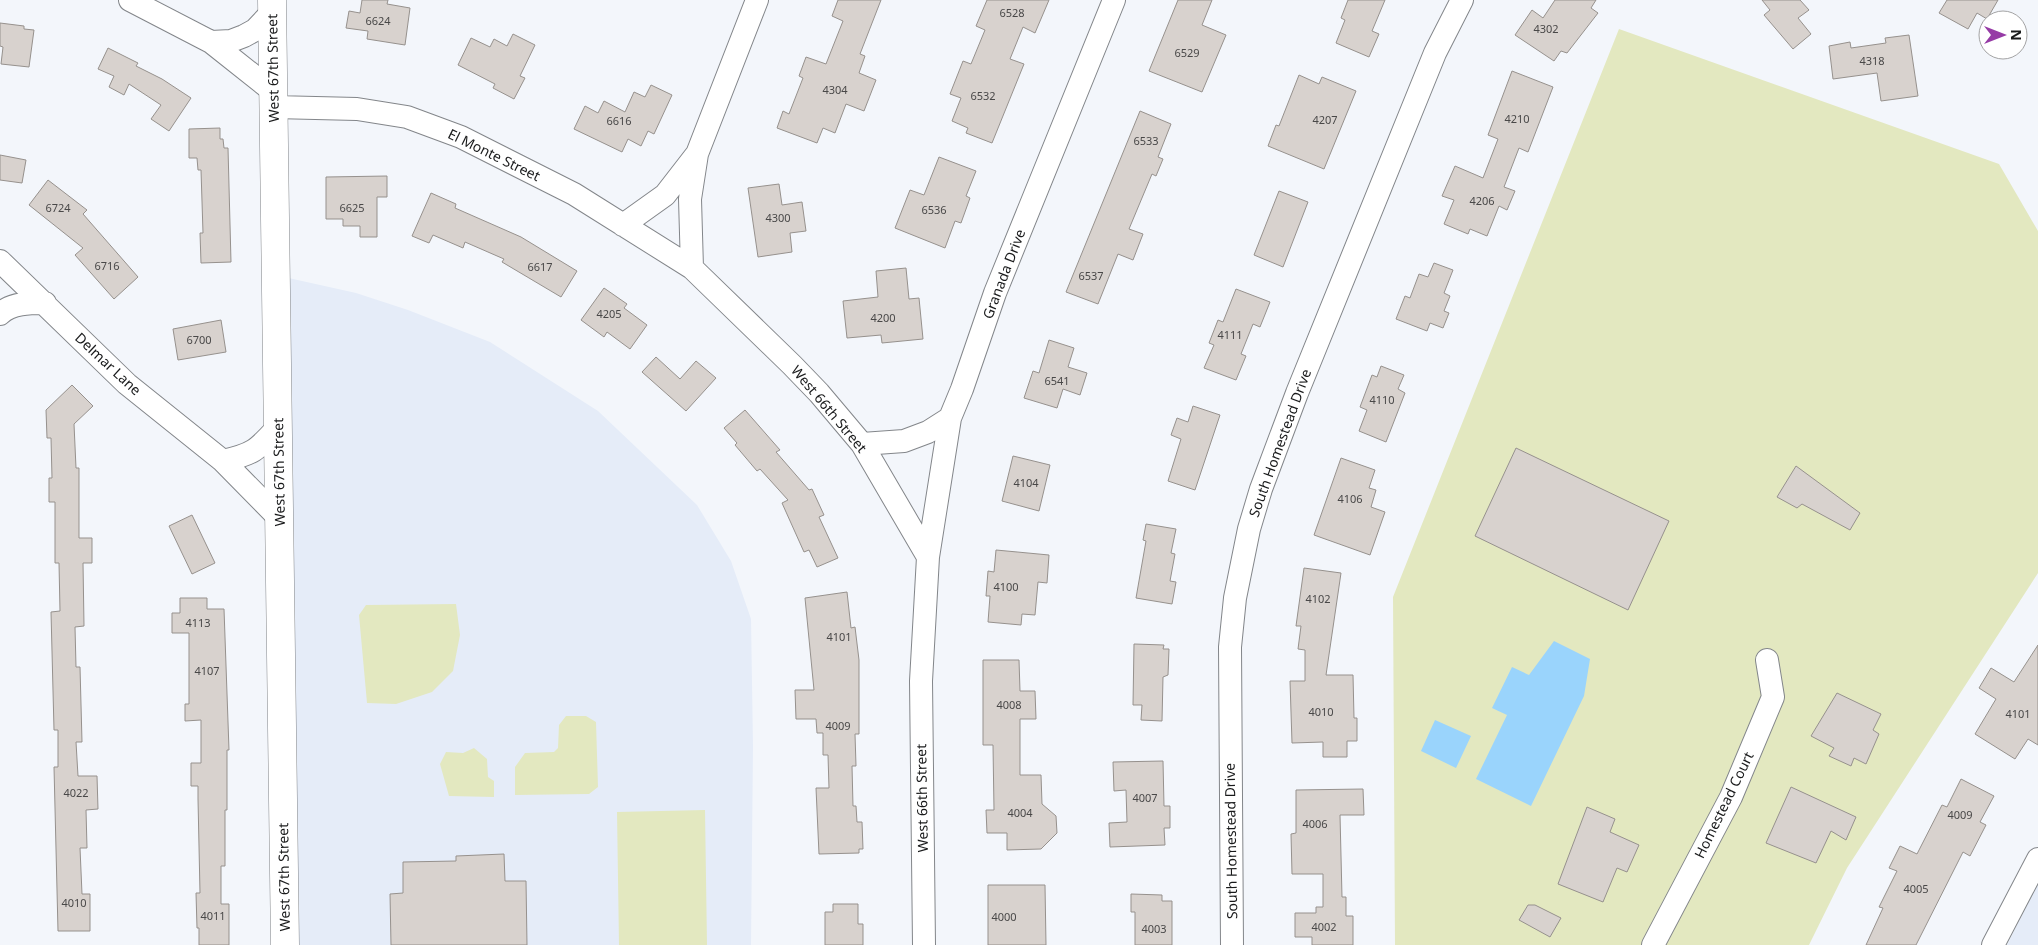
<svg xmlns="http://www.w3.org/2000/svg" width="2038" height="945" viewBox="0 0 2038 945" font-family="'Noto Sans',sans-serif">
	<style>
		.built { fill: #e5ecf8 }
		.green { fill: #e3e8c0 }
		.water { fill: #9ad4fc }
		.building { fill: #d8d2ce; stroke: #96918d }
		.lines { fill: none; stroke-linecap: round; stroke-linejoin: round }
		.minor-casing { stroke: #83868a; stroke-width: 24 }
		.tertiary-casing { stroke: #83868a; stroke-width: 29 }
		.minor { stroke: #fff; stroke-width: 22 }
		.tertiary { stroke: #fff; stroke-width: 28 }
		.labels { text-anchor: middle; stroke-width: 4.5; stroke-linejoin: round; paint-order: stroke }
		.number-label { font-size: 11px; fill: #494848 }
		.street-label { font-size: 14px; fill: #191a1b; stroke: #fff }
	</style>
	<rect width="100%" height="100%" fill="#f3f6fb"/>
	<path class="built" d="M284,277L356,293L408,310L490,342L598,411L697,505L731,561L751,619L753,747L751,945H294Z
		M2038,884V945H2007Z"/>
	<path class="green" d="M1619,29L1999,164L2038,231V573L1847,868L1809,945H1395L1393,597Z
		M456,604L460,635L453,671L432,692L396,704L367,703L359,615L366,605Z
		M566,716H586L596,722L598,787L589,794L515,795V767L525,753L554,752L558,748L559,725Z
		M474,748L487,759L488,777L494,781V797L449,796L440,764L446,752L463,753Z
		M705,810L707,945H619L617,812Z"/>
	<path class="water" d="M1554,641L1590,659L1584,696L1531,806L1476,779L1507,715L1492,708L1512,667L1529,675Z
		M1435,720L1471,736L1456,768L1421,751Z"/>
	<path class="building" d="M362,0H388L387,4L410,8L405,45L367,39L368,31L346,28L349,11L360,13Z
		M838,0H881L860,54L865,56L859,73L876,80L864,111L846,104L835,133L823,128L817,143L777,128L783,111L789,114L803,78L799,76L806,57L826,64L843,21L832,16Z
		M987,0H1049L1035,33L1023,27L1010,59L1024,64L992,143L966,133L968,128L952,121L961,98L950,94L963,61L971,64L985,30L976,26Z
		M1178,0H1212L1202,25L1226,35L1202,92L1149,71Z
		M1348,0H1385L1372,31L1379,34L1369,57L1336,43L1345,20L1341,18Z
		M1555,0H1596L1591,8L1598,13L1567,53L1561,51L1554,61L1515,35L1532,10L1543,18Z
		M1762,0H1800L1809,10L1798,18L1811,34L1793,49L1764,15L1770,10Z
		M1947,0H1998L1987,19L1977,13L1968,29L1939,13Z
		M0,23L24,26V29L34,30L29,67L1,64L3,47L0,46Z
		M513,34L535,45L520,76L525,78L514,99L493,88L495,84L458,65L471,38L490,47L494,39L507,46Z
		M1909,35L1918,96L1881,101L1877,73L1833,79L1829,46L1850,42L1851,48L1886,43L1885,38Z
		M108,48L138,63L136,66L162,79L191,98L169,131L151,119L161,105L129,84L124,95L109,87L114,76L98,69Z
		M1512,71L1553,87L1528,152L1519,148L1504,187L1515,191L1507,210L1499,206L1487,236L1470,229L1468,234L1444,224L1454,200L1442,196L1455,166L1483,178L1498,139L1488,135Z
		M1299,75L1319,84L1322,77L1356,91L1324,169L1268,146L1276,125L1279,126Z
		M651,85L672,95L654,134L648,131L641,146L628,139L622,152L574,129L585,106L598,113L604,101L625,112L634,92L645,97Z
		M1140,111L1171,124L1158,157L1163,159L1156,176L1152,174L1129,229L1143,234L1133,260L1118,254L1098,304L1066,292Z
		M220,128V139H223L224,148H228L231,262L201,263L200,233H203L201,170H198L197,158H189V129Z
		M0,155L26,160L22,183L0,180Z
		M939,157L976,171L966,196L970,198L961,223L955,221L945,248L895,228L910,190L924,195Z
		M387,176V197H377V237H360V226H343V219H326V177Z
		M48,180L87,210L83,214L138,277L114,299L75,255L83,248L29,205Z
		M779,184L782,205L802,202L806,231L790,233L792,252L758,257L748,188Z
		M1279,191L1308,202L1283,267L1254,255Z
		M431,193L456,204L455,208L521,237L577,271L561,297L502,262L504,259L465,242L463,248L433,235L429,243L412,236Z
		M1434,263L1453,270L1444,293L1450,296L1444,311L1449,313L1443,328L1430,323L1427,331L1396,319L1405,296L1410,298L1419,274L1428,277Z
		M906,268L909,299L919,298L923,339L882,343L881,335L847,338L843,301L878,297L876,271Z
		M604,288L627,304L624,308L647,325L630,349L607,332L604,337L581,320Z
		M1236,289L1270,302L1260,327L1253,324L1241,354L1246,356L1236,380L1204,368L1214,345L1209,343L1218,320L1223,322Z
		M221,320L226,352L178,360L173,329Z
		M1049,340L1074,348L1068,367L1087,373L1080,395L1063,389L1057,408L1024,398L1033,371L1039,373Z
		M656,357L680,379L696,361L716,378L686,411L642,372Z
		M1381,366L1404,375L1398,389L1405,393L1386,442L1359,431L1367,410L1360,407L1372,375L1377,377Z
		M72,385L93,406L74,424L76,468H79V538H92V563H83L84,626L75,627L76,667H80L82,742H76L78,776H97L98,809L86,810L87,848H80L82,894H90V931H58L54,767H58V730H54L51,612L60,611L59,563H55V502H49V478H52L51,438H47L46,410Z
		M1193,406L1220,415L1195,490L1168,481L1181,439L1171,435L1177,418L1188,422Z
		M745,410L780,450L776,452L809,490L812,489L824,515L819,517L838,558L817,567L809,550L804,552L782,503L788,500L760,469L757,471L735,445L737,443L724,428Z
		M1516,448L1669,521L1628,610L1475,536Z
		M1013,456L1050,465L1039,511L1002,501Z
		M1341,458L1375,470L1369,488L1376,490L1371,507L1385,512L1370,555L1314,535Z
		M1796,466L1860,513L1850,530L1802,504L1797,508L1777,497Z
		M192,515L215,563L192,574L169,526Z
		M1146,524L1176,529L1171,553L1175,554L1170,581L1176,582L1172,604L1136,598L1146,541L1143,540Z
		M996,550L1049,555L1047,583L1038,582L1035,615L1022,614L1021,625L988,622L990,596H986L988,571L994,572Z
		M1304,568L1341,573L1326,675H1353L1354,718H1357V741H1347V757H1323V742L1292,743L1290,681H1305V650L1298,649L1301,626H1296Z
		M847,592L851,628L855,627L859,660V734H855L856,766H852L853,806H856L857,822H862L863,849H859V853L819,854L816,788H829L828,755H823V733H817L816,719H796L795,690H814L805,598Z
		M180,598H207V609H224L229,750H227V810H225V866H221V904H229V945H199V928H197L196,893H200L198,799V786H191V763H201V720L185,721V704H189V633H172V613H180Z
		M1134,644L1164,645L1163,649H1169L1168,675L1163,677L1162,721L1141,720L1142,705H1133Z
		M2038,645V745L2028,739L2015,759L1975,734L1996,699L1979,688L1991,668L2014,682Z
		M983,660H1019L1020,691H1035L1036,719H1020V775H1041L1042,804L1056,816L1057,833L1041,849L1007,850V833H987L986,810H994L993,745H983Z
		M1837,693L1881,714L1873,730L1879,734L1866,764L1854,758L1851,766L1829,756L1834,748L1811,736Z
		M1163,761L1164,806H1170V828H1164L1165,845L1110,847L1109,823L1127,822L1126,790L1114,791L1113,762Z
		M1961,779L1994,796L1980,822L1986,825L1970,856L1963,852L1916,945H1866L1883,908L1879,907L1897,871L1889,868L1900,846L1917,854L1942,805L1947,807Z
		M1791,787L1856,817L1846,840L1831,831L1816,863L1766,843Z
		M1363,789L1364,815H1340L1342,897H1346V916H1353V945H1312V937H1295V913H1316V907H1323V874H1292L1291,834L1296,833V790Z
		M1587,807L1615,819L1610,832L1639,845L1627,872L1617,868L1603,902L1558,884Z
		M504,854L505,881H526L527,945H391L390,894L403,893V862L456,861V856Z
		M988,885H1045L1046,945H988Z
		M1131,894L1162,895V901H1172V945H1135V912H1131Z
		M833,904H858V924H863V945H825V912H833Z
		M1528,905H1535L1561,918L1550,937L1519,920Z"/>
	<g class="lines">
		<g class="minor-casing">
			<path id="minor" d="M130,0L211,42L231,41L244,36L255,30L273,11
				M211,42L274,92
				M274,107L357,109L407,117L461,137L574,194L692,268L792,365L819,393L862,444L928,557
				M623,225L665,195L696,155
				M0,261L127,384L223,461L279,518
				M692,268L690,199L697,154L757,0
				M0,314C11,303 30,303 45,303
				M862,444L904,441L928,432L950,418
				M223,461C254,454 257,450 278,427
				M924,945L921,681L928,557L950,418L962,389L995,293L1114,0
				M1232,945L1230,647L1235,598L1249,529L1261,489L1297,393L1435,53L1462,0
				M1653,945L1731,797L1773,697L1767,660
				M1993,945L2038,859"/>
		</g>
		<g class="tertiary-casing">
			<path id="tertiary" d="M272,0L285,945"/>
		</g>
		<use href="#minor" class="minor"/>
		<use href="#tertiary" class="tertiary"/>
	</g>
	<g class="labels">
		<g class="number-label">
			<text x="1012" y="17">6528</text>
			<text x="378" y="25">6624</text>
			<text x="1546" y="33">4302</text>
			<text x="1187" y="57">6529</text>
			<text x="1872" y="65">4318</text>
			<text x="835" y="94">4304</text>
			<text x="983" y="100">6532</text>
			<text x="1517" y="123">4210</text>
			<text x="1325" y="124">4207</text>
			<text x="619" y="125">6616</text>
			<text x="1146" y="145">6533</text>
			<text x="1482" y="205">4206</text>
			<text x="58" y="212">6724</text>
			<text x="352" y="212">6625</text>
			<text x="934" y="214">6536</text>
			<text x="778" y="222">4300</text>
			<text x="107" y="270">6716</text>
			<text x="540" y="271">6617</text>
			<text x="1091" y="280">6537</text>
			<text x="609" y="318">4205</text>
			<text x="883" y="322">4200</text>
			<text x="1230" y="339">4111</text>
			<text x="199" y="344">6700</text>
			<text x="1057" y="385">6541</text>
			<text x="1382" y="404">4110</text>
			<text x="1026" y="487">4104</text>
			<text x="1350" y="503">4106</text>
			<text x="1006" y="591">4100</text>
			<text x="1318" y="603">4102</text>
			<text x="198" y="627">4113</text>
			<text x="839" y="641">4101</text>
			<text x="207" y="675">4107</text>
			<text x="1009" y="709">4008</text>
			<text x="1321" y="716">4010</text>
			<text x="2018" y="718">4101</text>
			<text x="838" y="730">4009</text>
			<text x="76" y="797">4022</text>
			<text x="1145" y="802">4007</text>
			<text x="1020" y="817">4004</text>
			<text x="1960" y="819">4009</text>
			<text x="1315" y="828">4006</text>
			<text x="1916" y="893">4005</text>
			<text x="74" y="907">4010</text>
			<text x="213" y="920">4011</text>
			<text x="1004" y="921">4000</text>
			<text x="1324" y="931">4002</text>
			<text x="1154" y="933">4003</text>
		</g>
		<g class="street-label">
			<text transform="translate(273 68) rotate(-91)" y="5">West 67th Street</text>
			<text transform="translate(494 155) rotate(26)" y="5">El Monte Street</text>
			<text transform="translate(1004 274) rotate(-69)" y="5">Granada Drive</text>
			<text transform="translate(108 364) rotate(43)" y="5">Delmar Lane</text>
			<text transform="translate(829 409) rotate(50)" y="5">West 66th Street</text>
			<text transform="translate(1280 443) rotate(-70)" y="5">South Homestead Drive</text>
			<text transform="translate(279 472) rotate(-91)" y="5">West 67th Street</text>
			<text transform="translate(922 798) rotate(-91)" y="5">West 66th Street</text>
			<text transform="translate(1724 805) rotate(-64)" y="5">Homestead Court</text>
			<text transform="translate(1231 841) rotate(-91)" y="5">South Homestead Drive</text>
			<text transform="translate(284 877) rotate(-91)" y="5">West 67th Street</text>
		</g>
	</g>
	<g transform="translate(2003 35) rotate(90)"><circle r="24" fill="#ffffff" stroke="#a3a3a4"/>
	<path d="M0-4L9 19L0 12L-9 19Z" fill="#963ba6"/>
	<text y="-8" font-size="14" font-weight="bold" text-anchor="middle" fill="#191a1b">N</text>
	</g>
</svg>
